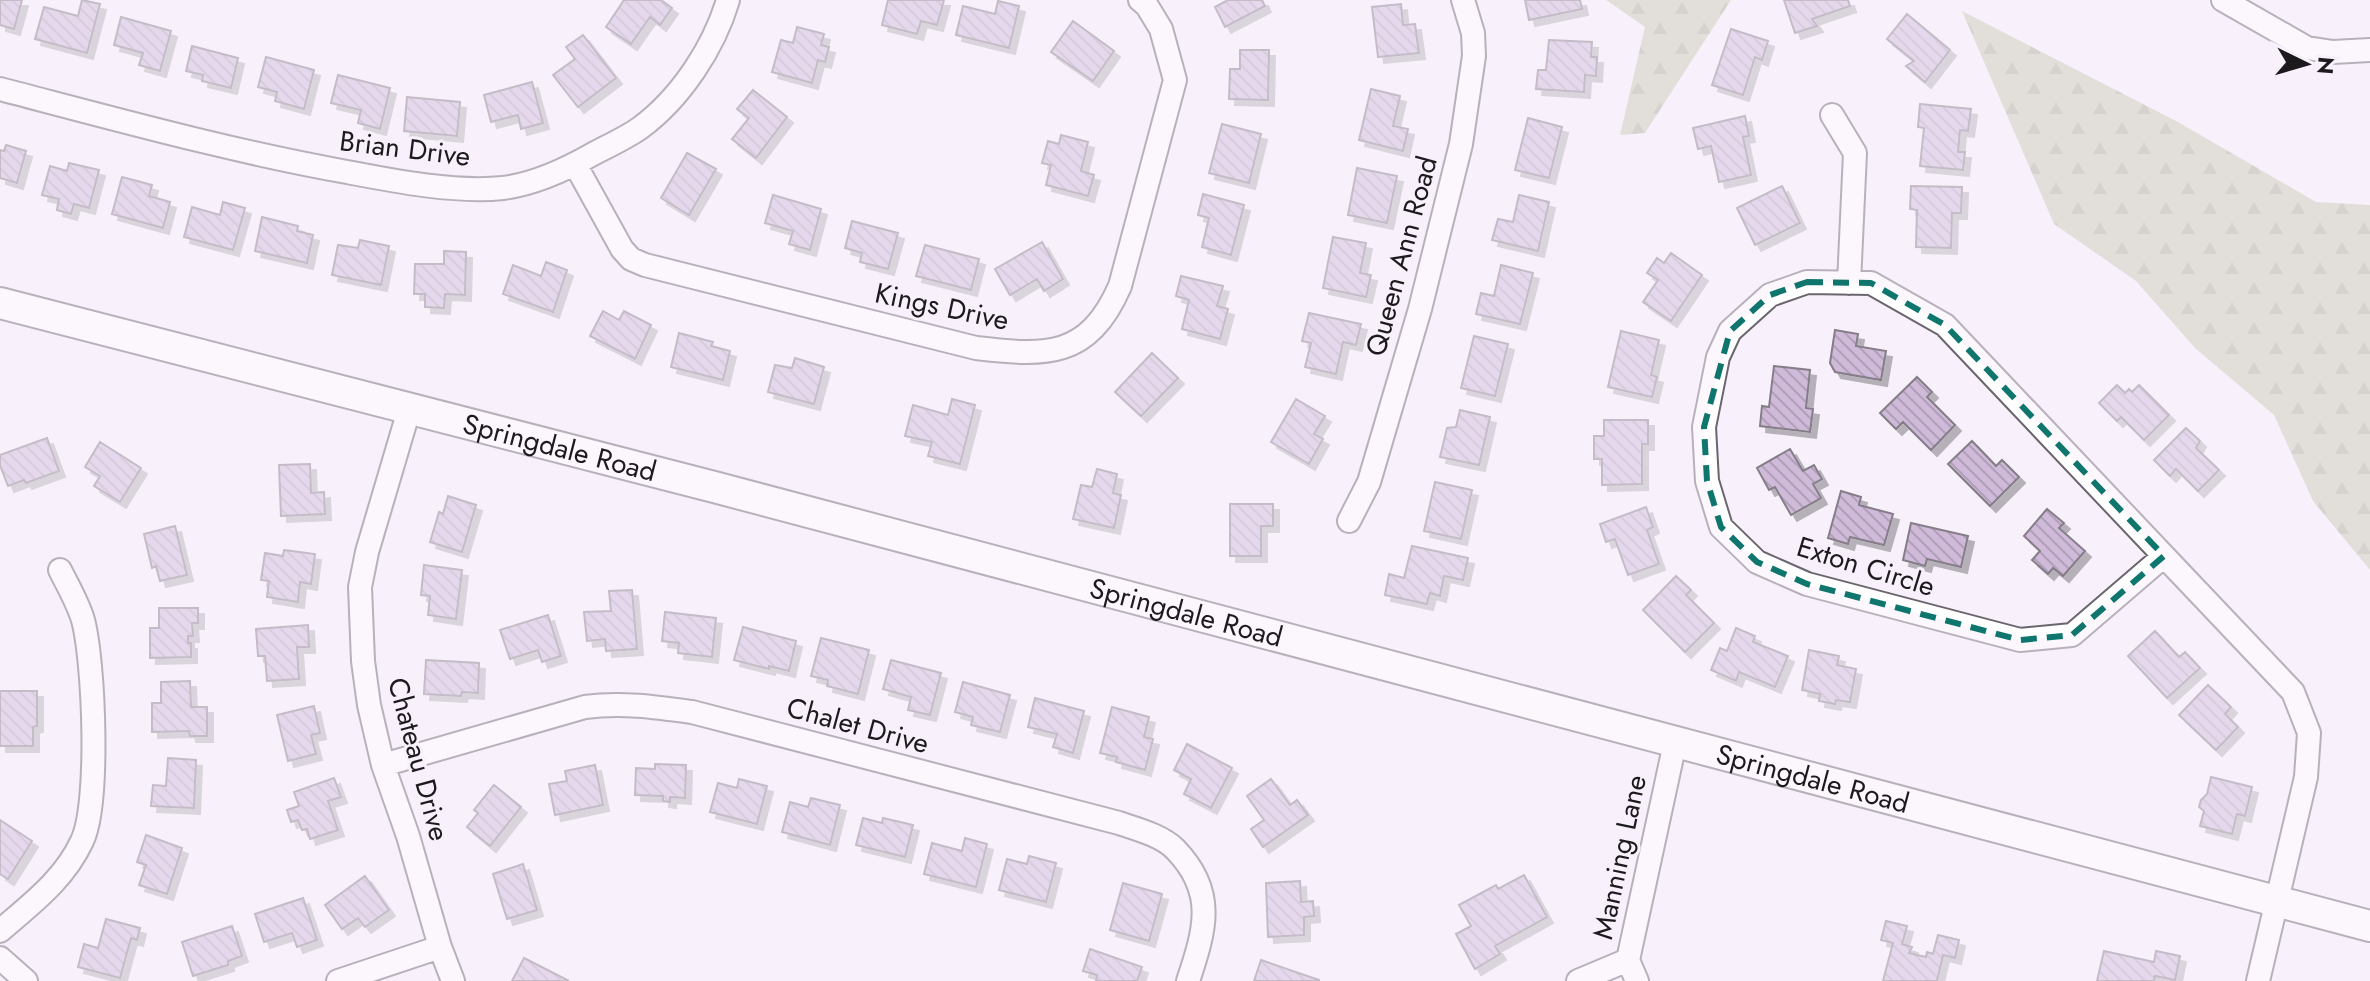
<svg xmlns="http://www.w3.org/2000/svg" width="2370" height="981" viewBox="0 0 2370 981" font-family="Jost,sans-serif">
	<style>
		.forest { fill: url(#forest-firs) }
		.building { fill: url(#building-back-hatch); stroke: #857e88; stroke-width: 2; filter: url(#shadow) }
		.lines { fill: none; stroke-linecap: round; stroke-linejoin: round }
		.street-casing { stroke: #6b656e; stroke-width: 26 }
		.secondary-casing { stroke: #6b656e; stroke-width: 34 }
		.street { stroke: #fff; stroke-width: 22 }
		.secondary { stroke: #fff; stroke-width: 30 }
		.marked { fill: none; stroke: #0f766e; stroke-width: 6; stroke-dasharray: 16 10; stroke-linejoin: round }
		.labels { text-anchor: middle; stroke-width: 6; stroke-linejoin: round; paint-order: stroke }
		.street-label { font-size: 28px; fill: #1d1a1e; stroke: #f8f1fc }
	</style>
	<defs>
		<pattern id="forest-firs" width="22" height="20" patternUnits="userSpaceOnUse" patternTransform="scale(2)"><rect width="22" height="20" fill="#c8cab3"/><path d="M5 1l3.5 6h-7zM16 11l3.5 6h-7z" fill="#abad9a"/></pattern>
		<pattern id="building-back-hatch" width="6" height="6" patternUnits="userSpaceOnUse" patternTransform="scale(2)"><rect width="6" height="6" fill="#cfbbd9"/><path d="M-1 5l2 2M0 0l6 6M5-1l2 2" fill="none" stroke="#b1a0ba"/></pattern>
		<filter id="shadow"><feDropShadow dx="6" dy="6" stdDeviation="0" flood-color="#0004"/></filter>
	</defs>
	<rect width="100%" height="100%" fill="#f8f1fc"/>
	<path class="forest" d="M1606,0H1731L1645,133L1620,135L1645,27Z
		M1962,11L2178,122L2316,202L2370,205V570L2313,501L2274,415L2195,348L2136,281L2054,224Z"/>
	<path class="building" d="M0,0H22L14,29L0,25Z
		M82,0L100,4L87,53L35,39L44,7L78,16Z
		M624,0H661L672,8L660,25L650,17L631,44L606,27Z
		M888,0H944L937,25L921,21L917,34L882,25Z
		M1228,0H1262L1265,6L1225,27L1215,7Z
		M1525,0H1580L1582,9L1529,20Z
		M1784,0H1848L1850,6L1812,19L1817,26L1795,33Z
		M998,1L1019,6L1009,48L956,35L963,6L995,14Z
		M1401,4L1403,25L1415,24L1419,53L1378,57L1372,7Z
		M1907,14L1950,50L1925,82L1906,66L1914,61L1887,39Z
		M121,17L171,31L160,71L139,65L143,53L114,45Z
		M1073,21L1114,51L1093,81L1051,52Z
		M797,27L824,34L821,45L829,47L825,62L818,60L812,83L772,72L781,40L793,43Z
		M1731,29L1768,41L1762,60L1755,57L1743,95L1712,85Z
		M583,35L616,78L578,107L553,75L575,59L566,47Z
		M1549,40L1592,42L1591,57H1597L1596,76L1585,75L1584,92L1536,89L1538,70H1546Z
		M192,46L238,58L231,88L202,81L203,75L186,71Z
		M1240,50H1269L1268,100L1229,99L1230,69H1240Z
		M266,57L314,70L304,109L275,101L277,92L258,87Z
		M338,75L390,88L380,129L358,123L361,110L331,103Z
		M532,82L543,123L521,129L518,115L491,122L484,95Z
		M1371,89L1400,96L1393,126L1408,129L1403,151L1359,140Z
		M753,90L787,117L756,158L732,139L749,118L737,109Z
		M407,97L460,102L457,136L404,131Z
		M1920,104L1971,109L1968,131L1960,130L1958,152H1965L1963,170L1920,166L1924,128L1918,127Z
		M1745,116L1749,136L1743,137L1751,175L1719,182L1711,146L1698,149L1693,128Z
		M1528,118L1562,127L1549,178L1515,170Z
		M1222,124L1261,134L1249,183L1209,173Z
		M1061,135L1088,142L1081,171L1094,175L1088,196L1046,185L1051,165L1042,163L1048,141L1059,144Z
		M6,145L26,151L17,183L0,178V150L4,151Z
		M687,153L716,169L689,215L661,198Z
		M69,163L99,170L89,208L74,204L71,214L57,210L59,199L42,195L50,166L67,171Z
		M1357,168L1397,176L1387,223L1348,215Z
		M122,177L152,185L149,196L170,202L163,228L112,214Z
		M1782,186L1800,223L1755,245L1737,208Z
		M1911,186L1962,187L1961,213H1952L1951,248L1916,247L1917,210L1910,209Z
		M1203,194L1244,205L1231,255L1202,247L1209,218L1198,215Z
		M773,195L821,209L810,250L789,244L793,231L765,223Z
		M1519,195L1549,202L1538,251L1492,240L1498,219L1513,222Z
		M223,202L245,208L233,250L184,237L192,207L220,215Z
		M262,217L298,226L297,231L313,235L307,263L255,251Z
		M852,221L898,233L888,269L860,262L862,253L845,248Z
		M1333,237L1366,243L1360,273L1371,275L1366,297L1323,288Z
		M360,240L389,246L381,285L332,275L338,245L358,248Z
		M1042,242L1063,279L1044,291L1037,279L1010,295L995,269Z
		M925,245L979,259L971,290L916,276Z
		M444,251L466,252L465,295L445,294L444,308L425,307V294H414L415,264H444Z
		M1671,253L1702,275L1671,321L1643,302L1658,280L1647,273L1657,258L1664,263Z
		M546,262L567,270L553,312L503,294L513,265L541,276Z
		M1501,265L1533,273L1520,324L1476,314L1481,293L1494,296Z
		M1181,276L1223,286L1217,306L1228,309L1220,339L1182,329L1189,300L1176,296Z
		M603,311L619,320L624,311L651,325L635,359L590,336Z
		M1309,313L1361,324L1356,345L1343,342L1336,374L1305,367L1311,343L1302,341Z
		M1835,330L1858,334L1856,346L1886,351L1881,380L1835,372L1830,363Z
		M1621,331L1659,340L1651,375L1657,377L1652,397L1608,387Z
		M679,333L713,342L711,346L730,351L723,380L671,367Z
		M1474,336L1508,344L1495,396L1461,388Z
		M1152,353L1178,378L1141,416L1115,392Z
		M795,358L824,367L814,404L768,392L775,365L792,368Z
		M1774,366L1810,370L1806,408L1813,409L1810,432L1760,426L1762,406L1769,407Z
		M1917,377L1932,392L1927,397L1955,425L1931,450L1903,422L1896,429L1880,413Z
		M2117,385L2125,393L2129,389L2132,392L2139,385L2169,415L2144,440L2121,417L2117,421L2099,403Z
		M952,399L975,405L960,464L928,456L932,442L905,436L913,405L948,415Z
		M1296,399L1325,416L1314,434L1323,439L1309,464L1271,442Z
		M1460,410L1490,417L1479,465L1440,457L1447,428L1456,427Z
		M1604,420H1648V444H1642V484L1602,485V459H1594V436H1604Z
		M2186,428L2200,441L2196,448L2219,470L2198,491L2176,469L2170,476L2154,460Z
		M47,438L59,471L26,483L24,480L8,486L0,465V455Z
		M1972,441L1996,466L2002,460L2019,477L1990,506L1948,464Z
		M100,442L141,468L120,502L94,486L100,476L85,467Z
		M1790,449L1803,471L1814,465L1822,479L1813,484L1821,498L1791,515L1775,487L1769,490L1757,468Z
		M310,464L311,493L324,492L325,514L281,516L279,465Z
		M1097,469L1117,474L1113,493L1121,495L1114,528L1073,519L1081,485L1092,487Z
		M1435,482L1472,490L1461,539L1424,531Z
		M1841,491L1861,497L1859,505L1893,514L1884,545L1850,537L1848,544L1828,538Z
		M448,496L476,505L462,552L430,542L439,512L443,514Z
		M1230,504H1273V526H1261V556H1230Z
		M1646,507L1653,527L1647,530L1659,564L1628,575L1615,539L1606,542L1600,524Z
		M2047,509L2064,523L2059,528L2085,551L2063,576L2053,568L2048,574L2032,560L2040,551L2024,536Z
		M1911,523L1968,536L1961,567L1927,559L1925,566L1903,560Z
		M175,526L187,575L160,581L156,566L152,568L144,534Z
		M1412,546L1468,558L1463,580L1444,576L1440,596L1430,593L1427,604L1385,595L1389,574L1404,578Z
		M284,550L315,554L311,584L300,582L298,602L267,597L269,581L261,580L265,553L283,556Z
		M424,565L462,570L456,619L428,615L430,596L421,595Z
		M1676,576L1691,590L1686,595L1714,623L1685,652L1643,610Z
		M632,590L637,649L606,651L605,639L587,641L584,612L611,611L609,591Z
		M159,608H198V623H192L193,636H188V643H191V657L150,658V628H159Z
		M665,612L716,618L712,657L678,653L679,643L662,641Z
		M548,615L561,656L542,662L538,650L510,659L500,630Z
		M308,625L309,647H297L299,679L267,681L265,656H258L256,629Z
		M743,627L796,641L789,671L769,666V669L734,660Z
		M1736,628L1755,636L1753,642L1788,656L1775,687L1739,672L1736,681L1711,670L1720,648L1727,651Z
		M2155,631L2179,657L2185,652L2200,668L2167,698L2128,656Z
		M821,638L869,650L858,694L827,686L828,680L811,676Z
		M1809,650L1839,656L1837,665L1856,669L1850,702L1836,700L1835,704L1819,701L1820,694L1802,690Z
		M426,660L479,663L478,693L462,692L461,696L424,694Z
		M891,660L941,673L930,715L908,710L911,697L883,689Z
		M190,681L191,707H207V736H190L189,731L152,732V703H161V682Z
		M963,682L1010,695L1000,732L971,725L973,717L955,712Z
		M2208,685L2231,707L2225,714L2238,727L2216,750L2179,715Z
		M0,691H37V726L33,727V746H0Z
		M1035,698L1084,711L1073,753L1053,747L1057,734L1028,727Z
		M314,706L320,733L311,735L316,754L288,761L277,715Z
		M1112,707L1149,717L1144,737L1153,739L1145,770L1116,762L1117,757L1100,753Z
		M1187,744L1232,768L1211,808L1184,794L1191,779L1174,770Z
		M168,758L196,760L194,808L151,806L153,785L166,786Z
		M655,764L686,765L685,798L670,797V802L663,801V796L635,795L636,768L655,769Z
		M595,765L603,805L555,815L549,784L567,781L565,771Z
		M2211,777L2252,787L2245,816L2237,814L2232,834L2200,826L2204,811L2199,807L2201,800L2207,794Z
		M334,778L341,797L328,801L338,830L310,839L307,829L302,830L298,820L291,822L287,810L299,806L294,792Z
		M739,779L767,786L757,824L710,812L718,783L737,788Z
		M1271,779L1290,805L1297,800L1308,815L1263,847L1251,829L1264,820L1247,796Z
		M494,785L521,807L490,846L467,827L478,813L474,810Z
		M811,798L840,805L830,845L782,832L790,802L808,807Z
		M863,818L882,823L883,818L913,825L905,857L856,845Z
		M0,820L32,841L8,879L0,874Z
		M146,835L182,848L167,894L139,885L146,865L137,862Z
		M965,838L987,844L976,887L924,874L932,843L962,851Z
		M1029,856L1056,863L1046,902L999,890L1007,859L1027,864Z
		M523,864L537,910L507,919L493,874Z
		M1524,875L1547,917L1495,946L1500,954L1475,969L1456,934L1471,926L1459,905L1496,885L1498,889Z
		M365,876L389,910L365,927L358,918L342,929L325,905Z
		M1300,881L1301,902L1313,901L1314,916L1304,917V935L1268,937L1266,883Z
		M1123,883L1162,894L1149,941L1110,930Z
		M303,898L317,940L297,947L292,933L264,942L255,914Z
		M106,919L140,928L137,940L131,938L120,978L78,967L84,944L98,948Z
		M1886,921L1907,926L1902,944L1912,947L1909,953L1926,957L1927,952L1933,954L1938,935L1959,940L1955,958L1943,955L1937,981H1883L1893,943L1881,940Z
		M232,926L242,956L228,961V965L193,976L182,942Z
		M1090,949L1142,967L1137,981H1096L1097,975L1083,971Z
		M2104,951L2154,962L2156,951L2180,956L2175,980L2155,976L2154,981H2097Z
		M524,958L569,981H512Z
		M1261,960L1319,980V981H1254Z"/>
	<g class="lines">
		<g class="street-casing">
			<path id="street" d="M2223,0L2307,48L2333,52L2370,50
				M0,89C115,119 230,151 347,172C394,181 455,193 503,188C535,184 565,170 593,154C608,146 626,138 640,128C681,98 714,47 728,0
				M1832,115L1855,153L1849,283
				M575,164L622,249L631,259L645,265L976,348C1046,356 1088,359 1120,286L1175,80L1161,29L1147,6L1140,0
				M409,410L367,552L360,587L363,661L369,705L383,765L408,836L440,947L453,981
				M1349,521L1369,482L1420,309L1461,144L1474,56L1473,33L1463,0
				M2164,556L2072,635L2020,640L1807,584L1757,562L1721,527L1707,481L1704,427L1718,357L1730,331L1770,295L1807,282L1871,283L1945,325L2164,556L2293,692L2309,733L2306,777L2258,981
				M383,765L585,707C621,702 656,707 692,712L1119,823C1136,829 1161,835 1175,849C1217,892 1205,930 1188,981
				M0,931C31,904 64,880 82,841C100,804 94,661 83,620C78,603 68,586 60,570
				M0,958L26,981
				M338,981L440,947
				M1578,981L1628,960
				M1637,981L1628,960L1675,743"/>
		</g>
		<g class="secondary-casing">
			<g id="secondary">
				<path id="s1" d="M0,303L718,488L2370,926"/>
			</g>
		</g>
		<use href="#street" class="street"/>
		<use href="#secondary" class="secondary"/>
	</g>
	<path d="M0 0H2370V981H0ZM1807,282L1871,283L1945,325L2164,556L2072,635L2020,640L1807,584L1757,562L1721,527L1707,481L1704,427L1730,331L1770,295Z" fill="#f8f1fc" fill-opacity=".55" fill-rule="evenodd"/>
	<path class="marked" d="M1807,282L1871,283L1945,325L2164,556L2072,635L2020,640L1807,584L1757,562L1721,527L1707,481L1704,427L1730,331L1770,295Z"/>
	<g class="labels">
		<g class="street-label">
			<text transform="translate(405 148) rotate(7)" y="10">Brian Drive</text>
			<text transform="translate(1401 256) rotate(-75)" y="10">Queen Ann Road</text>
			<text transform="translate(942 306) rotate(12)" y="10">Kings Drive</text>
			<text dy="10" stroke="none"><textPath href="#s1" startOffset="578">Springdale Road</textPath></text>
			<text transform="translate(1866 566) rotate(17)" y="10">Exton Circle</text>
			<text dy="10" stroke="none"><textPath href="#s1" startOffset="1226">Springdale Road</textPath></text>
			<text transform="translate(858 725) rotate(15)" y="10">Chalet Drive</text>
			<text transform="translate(419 759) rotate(75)" y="10">Chateau Drive</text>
			<text dy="10" stroke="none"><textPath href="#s1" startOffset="1874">Springdale Road</textPath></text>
			<text transform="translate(1619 857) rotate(-78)" y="10">Manning Lane</text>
		</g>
	</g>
	<g transform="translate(2306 64) rotate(95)" stroke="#f8f1fc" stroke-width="6" paint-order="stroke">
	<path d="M0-6L14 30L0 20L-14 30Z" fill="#1d1a1e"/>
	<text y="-12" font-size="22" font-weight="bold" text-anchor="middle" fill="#1d1a1e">N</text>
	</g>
</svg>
